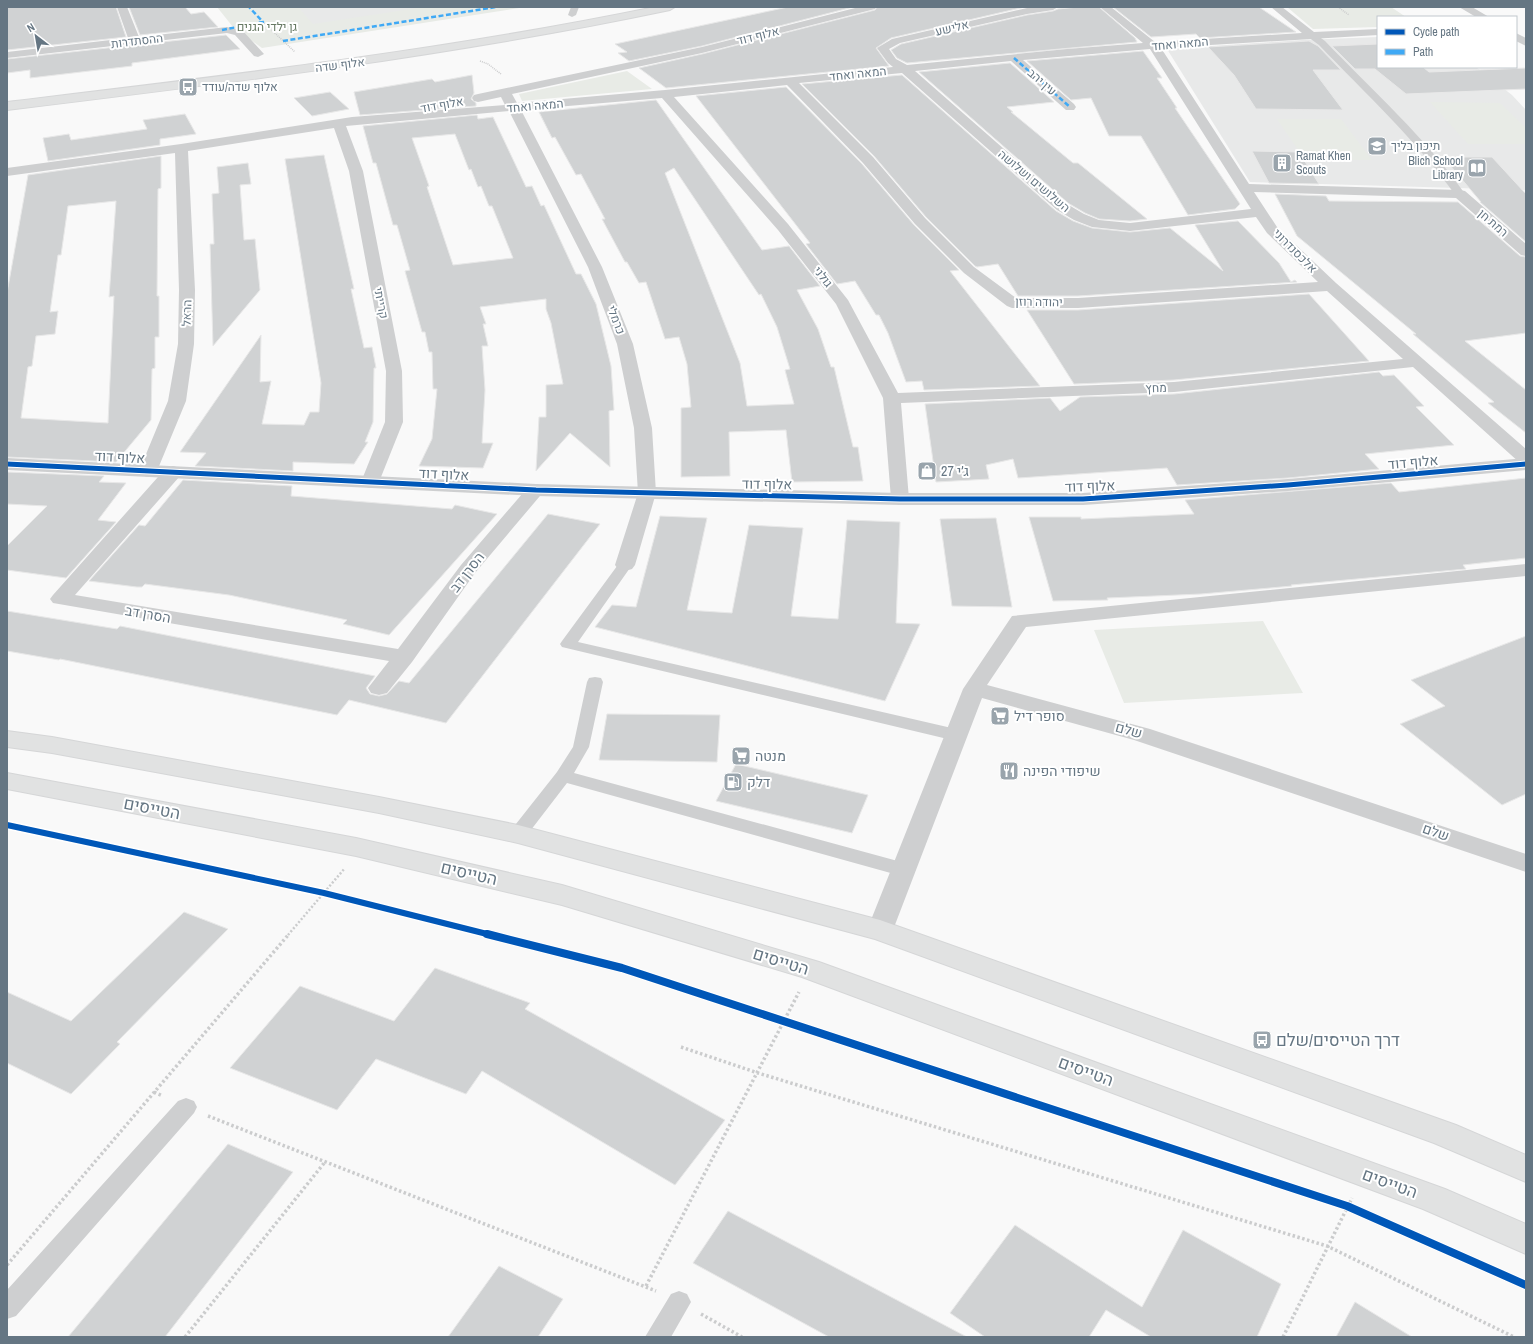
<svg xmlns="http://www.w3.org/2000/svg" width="1533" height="1344" viewBox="0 0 1533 1344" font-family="'Archivo Narrow',Heebo,sans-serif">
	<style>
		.built { fill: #e8e9e9 }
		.green { fill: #e8ebe6 }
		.building { fill: #d0d2d3; stroke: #e8e8e8; fill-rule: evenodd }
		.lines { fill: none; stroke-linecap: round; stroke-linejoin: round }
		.secondary-casing { stroke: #d5d6d7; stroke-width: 2 }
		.path-far2 { stroke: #cbcccd; stroke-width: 1.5; stroke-dasharray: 1 1; stroke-linecap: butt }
		.path-far1 { stroke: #cbcccd; stroke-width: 2.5; stroke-dasharray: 2 2; stroke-linecap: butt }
		.path { stroke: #cbcccd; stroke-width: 3.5; stroke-dasharray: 2.5 2.5; stroke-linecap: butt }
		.service { fill: #cecfd0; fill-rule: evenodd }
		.minor { fill: #cecfd0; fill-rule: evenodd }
		.tertiary { fill: #cecfd0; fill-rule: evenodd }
		.secondary { fill: #e1e2e2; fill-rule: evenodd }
		.quiet { stroke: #3fa9f5; stroke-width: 2.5; stroke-dasharray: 5 2.5; stroke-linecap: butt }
		.cycleway-far2-casing { stroke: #fff; stroke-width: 7 }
		.cycleway-far1-casing { stroke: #fff; stroke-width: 9 }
		.cycleway-casing { stroke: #fff; stroke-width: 10 }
		.cycleway-far2 { stroke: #0057b8; stroke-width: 5 }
		.cycleway-far1 { stroke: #0057b8; stroke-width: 6 }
		.cycleway { stroke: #0057b8; stroke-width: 8 }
		.labels { text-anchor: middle; stroke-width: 4; stroke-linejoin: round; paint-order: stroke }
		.far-park-label { font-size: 12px; fill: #687a64; stroke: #fff }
		.far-street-label { font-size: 12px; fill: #657683; stroke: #fff }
		.far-poi-label { font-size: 12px; fill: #657683; stroke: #fff; text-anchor: start }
		.street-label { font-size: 14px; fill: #657683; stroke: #fff }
		.poi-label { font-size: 14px; fill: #657683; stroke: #fff; text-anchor: start }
		.near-street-label { font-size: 17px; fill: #657683; stroke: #fff }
		.near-poi-label { font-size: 17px; fill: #657683; stroke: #fff; text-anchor: start }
	</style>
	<rect width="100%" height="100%" fill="#f9f9f9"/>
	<path class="built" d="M294,7H451L309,29Z
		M1378,37V67H1476L1512,95L1526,110V190L1250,182L1167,49L1302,40Z"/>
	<path class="green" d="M217,7H298L313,24L424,7H526L262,48L233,27Z
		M1287,7H1391L1406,17H1378V27L1313,29Z
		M627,71L652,89L522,101L519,94Z
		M1430,102L1500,103L1526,128V144H1468Z
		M1277,119H1341L1372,160H1305Z
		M1263,621L1303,693L1124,703L1094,630Z"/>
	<path class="building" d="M7,7H116L126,37L7,50Z
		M129,7H185L191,14L204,12L218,27L140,35Z
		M788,7H853L702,46L629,61L618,53L627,52L615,44Z
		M877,7H1025L891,38L876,48L889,66L666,88L639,68L702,54L875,10Z
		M1079,7H1099L1135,38L1137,42L907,63L897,58L891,50L901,44L1027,15L1053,11L1058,9Z
		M1113,7H1259L1296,32L1200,38L1196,34L1151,37Z
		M226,35L240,49L132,63V66L30,78V70L7,73V59Z
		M1309,41L1318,46L1341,70H1313L1343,110L1256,109L1234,75L1208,47Z
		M1378,44V67H1423L1429,72L1526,68V89L1406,94L1375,69H1355L1332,46Z
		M1143,51L1162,78H1157L1177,108H1175L1240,204L1235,209L1188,215L1141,136H1109L1091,98L1071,100L1027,61Z
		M1010,63L1054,102L1007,107L1013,112H1011L1073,163H1078L1147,219L1130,221L1099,219L1085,213L1068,203L919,72Z
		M472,75L474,93L471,99L476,103V106L360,115L354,92L432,79L435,82Z
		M902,75L1056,211L1073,221L1092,228L1130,232L1170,228L1223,271L1195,225L1238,221L1279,263L1291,282L1295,280L1297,282L1078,296H1018L998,264L977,267L975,266L926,217L874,156L802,84Z
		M786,87L862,164L914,225L959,270L950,271L1040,386L924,390L922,381L906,382L888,333L879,315H876L855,281L837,284L806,244L810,243L696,96Z
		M330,92L349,109L312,116L294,98Z
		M656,100L762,250L789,246L820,286L797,290L818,329L831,367H834L853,447H858L863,481L792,482L786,430L729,432L730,476L681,477V408L691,407L687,364L679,337L665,339L646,282L639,283L627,262H625L602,219H605L581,174L576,175L555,137L552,138L539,112ZM674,168L759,295L761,294L777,327L790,369L785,370L794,404L747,406L740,363L665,173Z
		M185,114L196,134L160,139V145L48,161L43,138L69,134L71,140L147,129L143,120Z
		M477,115L478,119L493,117L526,187L532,186L541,206L544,205L576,274H581L596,304L611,366L614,410L609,411L610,467L570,433L536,471L539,417H546V385L563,384L551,323L546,309V299L480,307L486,324H483L488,346H482L485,390L482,443H493L483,468L419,466L432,439L437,389H433L432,352H429L425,332H422L405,271L410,270L397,225H393L376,163H373L363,126ZM455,134L469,170L471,169L478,187L481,186L489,206H492L513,258L453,265L427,187L429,186L412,138Z
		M1252,151L1299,152L1319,184L1269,183Z
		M324,155L354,289H351L364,348L372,347L376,368H374L373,422L365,442H368L354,464L293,462V471L195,466L206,453L180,452L261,335L260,382L271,381L262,424L304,425L310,412H319L321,383L285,159Z
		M161,156V188L158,189L157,296H159V337H155V368L152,369L151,420L116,462L7,457V293L28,175ZM116,201L109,297L114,296L108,423L21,418L28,367L32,366L36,336L55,334L58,311L50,312L58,255H61L68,206Z
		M1443,157H1492L1526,194V242L1480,202H1481Z
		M248,163L251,184L240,185L244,240L255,239L260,290L213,346L210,244H214L212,194L219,193L217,167Z
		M1275,194L1326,196L1329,201L1458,202L1520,256L1526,257V333L1465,341L1526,390V433L1488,403L1494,402L1413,334H1416L1297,236Z
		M1309,294L1369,361L1174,380L1074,384L1027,310H1078Z
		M1379,372L1383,376L1394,375L1424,406L1416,407L1454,445L1365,454L1379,469L1288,478L1177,485L1167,468L1018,478L1013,459L986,465L989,479L936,482L925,404L1050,398L1060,411L1080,397L1174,394Z
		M7,472L104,476L99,482L126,483L98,520L116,522L66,578L7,570V546L47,506L7,504Z
		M1526,478V558L1463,565L1466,569L1291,585L1292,586L1270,588L1201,594L1107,598L1108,600L1053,601L1029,517H1081V519L1194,514L1185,500L1391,483L1399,492Z
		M183,480L292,486L291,496L452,509L455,505L497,514L389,635L343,624L347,620L229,595L145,584L142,587H137L89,581L139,525L145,526Z
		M548,514L600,524L446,723L349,700L337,715L60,659L59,660L7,651V611L117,629L120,626L375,676L366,688L370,694L379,696L387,694L399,681L409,683Z
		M660,516L707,518L687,610L732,613L749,525L803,528L791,616L838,619L847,520L900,522L896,623L920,624L885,701L595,627L612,605L636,607Z
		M996,518L1012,607L952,606L940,519Z
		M1526,636V794L1502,805L1400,724L1445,706L1411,680Z
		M607,714L720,715L717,762L599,760Z
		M736,764L868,795L852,833L716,801Z
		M184,912L228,929L117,1042L120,1044L71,1094L7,1063V992L71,1021Z
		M435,968L530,1003L525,1009L725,1120L675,1185L482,1071L466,1094L376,1059L337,1110L230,1068L300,986L394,1021Z
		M228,1144L293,1172L165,1337H68Z
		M728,1211L967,1337H829L693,1263Z
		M1015,1225L1142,1307L1183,1230L1281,1284L1257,1337H1151L1106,1310L1089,1337H985L950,1313Z
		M499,1266L563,1299L538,1337H448Z
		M1355,1302L1412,1337H1336Z"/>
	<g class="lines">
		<g class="secondary-casing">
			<path id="secondary" d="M655,7H675L670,10C451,56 229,83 7,110V102C224,76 441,51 655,7Z
				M7,731L52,737L379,797L518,825L880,920L1456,1125L1526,1155V1182L1434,1143L875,939L518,843L379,813L52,753L7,747Z
				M7,773L356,838L562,885L819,962L1445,1189L1526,1224V1254L1423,1209L802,977L562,905L356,856L7,789Z"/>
		</g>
		<path class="path-far2" d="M1338,7L1349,15
			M263,22L295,52
			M480,61L488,64L501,74"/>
		<path class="path-far1" d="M288,935L345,868"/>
		<path class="path" d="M681,1047L758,1073L1327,1246L1514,1337
			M154,1092L163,1096
			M208,1116L656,1291
			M7,1265L289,934
			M646,1286L799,992
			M701,1314L742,1337
			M185,1337L325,1162
			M1283,1337L1352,1198"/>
		<path class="service" d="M571,7H579L576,15L572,17L568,15Z
			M1308,33H1314L1325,41C1372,90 1426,138 1465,194L1464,196H1456C1417,141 1366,94 1319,45L1308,37Z
			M625,561L630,562L632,565L578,642L956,729L962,731L964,735L962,739L956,741L562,647L560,644L562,641L620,562Z
			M595,677L601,678L603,682L589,747L574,773L905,863L912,865L914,870L912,875L905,877L567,783L524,839L518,840L512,839L509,834L512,829L557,772L573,747L587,682L589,678Z
			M186,1098L194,1101L197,1107L194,1113L16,1316L7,1319V1290L178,1101Z
			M679,1291L687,1294L691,1302L671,1337H645L671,1294Z"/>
		<path class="minor" d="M117,7H127L139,37L227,27L243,31L264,54L258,57L254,56L235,35L227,33L7,58V52L128,38Z
			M859,7H876L875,9L702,53L512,94L517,103L665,90L893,67L888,63L877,48L892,39L1027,8L1058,7L1053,10L1027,14L900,43L889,49L896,59L907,65L1067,49L1143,43L1100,7H1111L1155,42L1302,33L1271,7H1282L1314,32L1378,29V35L1161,48L1249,184L1460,190L1465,191L1526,244V256L1521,255L1456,198L1254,192L1277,227L1336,283L1526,449V464L1520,463L1413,367L1174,392L901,403L909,499L907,503L900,505L893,503L891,499L883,398L836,304L778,230L662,98L521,110L602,267L633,344L652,428L656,493L635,565L632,569L625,571L618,569L615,565L638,493L634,428L617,344L588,267L509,111L346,126L363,171L402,371L403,422L379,482L377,486L370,488L363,486L361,482L385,422L386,371L349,171L334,128L188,151L195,290L194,344L186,401L157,471L155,475L148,477L141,475L139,471L168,401L178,344L179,290L175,153L7,176V168L181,144L352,117L505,105L501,97L478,102L474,101L472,98L474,95L478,94L702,47ZM1150,49L1251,209L1130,223L1099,220L1084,214L1067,204L915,71L1011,61L1066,110H1074L1076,107L1074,104L1023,60ZM902,73L1057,210L1074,220L1092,227L1130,231L1256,217L1267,233L1318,282L1078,298H1016L974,267L925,218L873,157L799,83ZM787,85L863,163L915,224L964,273L1007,306L1012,308H1078L1327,291L1403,359L1174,382L898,393L848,300L788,224L674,97Z
			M1459,7H1472L1489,17H1476Z
			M1516,33L1526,38V46L1516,41Z
			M173,466L180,468L182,472L180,476L75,595L398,649L461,565L529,486L536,484L543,486L545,490L475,573L412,662L387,693L379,695L371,693L368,688L389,661L53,603L50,599L53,595L166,468Z
			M1526,564V576L1026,627L987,685L1150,729L1526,854V872L1134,740L982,698L893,930L889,937L880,940L871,937L867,930L963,689L1012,616Z"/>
		<path class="tertiary" d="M7,458L536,484L900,493H1083L1288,479L1526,458V470L1288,491L1083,505H900L536,496L7,470Z"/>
		<use href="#secondary" class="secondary"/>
		<path class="quiet" d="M222,30L263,22L249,7
			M283,41L496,7
			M1014,58L1070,107"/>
		<g class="cycleway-far2-casing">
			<path id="cycleway-far2" d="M7,464L536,490L900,499H1083L1288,485L1526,464"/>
		</g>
		<g class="cycleway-far1-casing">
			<path id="cycleway-far1" d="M7,825L324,893L491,935"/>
		</g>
		<g class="cycleway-casing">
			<path id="cycleway" d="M487,934L622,968L1347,1206L1526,1285"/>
		</g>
		<use href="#cycleway-far2" class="cycleway-far2"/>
		<use href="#cycleway-far1" class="cycleway-far1"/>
		<use href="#cycleway" class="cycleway"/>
	</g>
	<defs>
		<g id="bus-square" transform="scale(1)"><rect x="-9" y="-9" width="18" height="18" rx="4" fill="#99a4ac" stroke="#fff"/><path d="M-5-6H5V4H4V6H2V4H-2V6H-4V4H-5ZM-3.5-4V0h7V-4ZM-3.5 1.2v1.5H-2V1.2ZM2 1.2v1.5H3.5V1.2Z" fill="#fff"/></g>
		<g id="school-square" transform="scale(1)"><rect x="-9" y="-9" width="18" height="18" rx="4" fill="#99a4ac" stroke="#fff"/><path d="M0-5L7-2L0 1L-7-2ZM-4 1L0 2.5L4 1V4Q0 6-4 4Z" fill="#fff"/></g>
		<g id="building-square" transform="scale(1)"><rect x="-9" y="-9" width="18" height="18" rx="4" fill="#99a4ac" stroke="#fff"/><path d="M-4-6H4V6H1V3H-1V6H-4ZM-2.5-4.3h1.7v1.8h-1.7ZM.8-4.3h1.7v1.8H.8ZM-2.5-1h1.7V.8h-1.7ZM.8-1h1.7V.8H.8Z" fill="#fff"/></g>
		<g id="library-square" transform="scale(1)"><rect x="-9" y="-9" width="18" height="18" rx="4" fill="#99a4ac" stroke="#fff"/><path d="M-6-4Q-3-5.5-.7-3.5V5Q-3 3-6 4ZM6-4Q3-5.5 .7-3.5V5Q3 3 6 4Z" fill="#fff"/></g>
		<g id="shop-square" transform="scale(1)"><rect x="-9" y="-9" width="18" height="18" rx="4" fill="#99a4ac" stroke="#fff"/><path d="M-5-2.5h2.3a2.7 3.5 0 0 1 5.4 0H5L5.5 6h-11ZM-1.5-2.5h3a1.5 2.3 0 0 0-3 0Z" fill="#fff"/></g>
		<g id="supermarket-square" transform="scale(1)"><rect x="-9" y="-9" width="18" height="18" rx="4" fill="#99a4ac" stroke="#fff"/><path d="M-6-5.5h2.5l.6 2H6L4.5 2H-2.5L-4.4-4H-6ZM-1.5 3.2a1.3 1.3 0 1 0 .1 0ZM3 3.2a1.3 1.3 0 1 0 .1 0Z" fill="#fff"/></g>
		<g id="restaurant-square" transform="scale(1)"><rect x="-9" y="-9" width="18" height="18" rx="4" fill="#99a4ac" stroke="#fff"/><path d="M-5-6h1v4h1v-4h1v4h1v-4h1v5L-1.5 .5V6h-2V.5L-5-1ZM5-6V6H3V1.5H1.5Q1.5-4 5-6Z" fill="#fff"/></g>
		<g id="fuel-square" transform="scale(1)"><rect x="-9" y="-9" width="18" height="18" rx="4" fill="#99a4ac" stroke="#fff"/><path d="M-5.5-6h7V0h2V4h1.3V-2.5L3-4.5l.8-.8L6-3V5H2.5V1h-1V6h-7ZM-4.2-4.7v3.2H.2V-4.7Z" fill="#fff"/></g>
	</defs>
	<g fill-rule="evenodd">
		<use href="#bus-square" x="188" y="87"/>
		<use href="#school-square" x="1377" y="146"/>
		<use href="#building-square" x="1282" y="163"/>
		<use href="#library-square" x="1477" y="168"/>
		<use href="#shop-square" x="927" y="471"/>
		<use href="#supermarket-square" x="1000" y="716"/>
		<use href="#supermarket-square" x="741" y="756"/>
		<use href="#restaurant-square" x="1009" y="771"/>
		<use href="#fuel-square" x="733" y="782"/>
		<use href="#bus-square" x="1262" y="1040"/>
	</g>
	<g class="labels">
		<g class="far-park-label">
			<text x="267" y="31">גן ילדי הגנים</text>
		</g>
		<g class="far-street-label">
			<text transform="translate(952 28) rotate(-13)" y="4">אלישע</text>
			<text transform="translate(758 36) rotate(-14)" y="4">אלוף דוד</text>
			<text transform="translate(137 41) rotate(-7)" y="4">ההסתדרות</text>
			<text transform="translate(1180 44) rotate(-5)" y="4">המאה ואחד</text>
			<text transform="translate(340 65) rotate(-7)" y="4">אלוף שדה</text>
			<text transform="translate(858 74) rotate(-6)" y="4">המאה ואחד</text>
			<text transform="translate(1042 82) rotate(41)" y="4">עין יהב</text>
			<text transform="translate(442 105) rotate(-10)" y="4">אלוף דוד</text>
			<text transform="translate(535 106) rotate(-5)" y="4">המאה ואחד</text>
			<text transform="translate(1034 181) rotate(40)" y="4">השלושים ושלושה</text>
			<text transform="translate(1493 223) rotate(41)" y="4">רמת חן</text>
			<text transform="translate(1295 251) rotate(45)" y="4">אלכסנדרוני</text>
			<text transform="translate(823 277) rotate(52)" y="4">גולני</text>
			<text transform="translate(1039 302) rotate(1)" y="4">יהודה רוזן</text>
			<text transform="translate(381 303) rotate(79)" y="4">קרייתי</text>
			<text transform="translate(187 313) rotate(-88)" y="4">הראל</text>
			<text transform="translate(616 320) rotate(69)" y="4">כרמלי</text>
			<text transform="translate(1156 388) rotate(-2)" y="4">מחץ</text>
		</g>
		<g class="far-poi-label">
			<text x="202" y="91">אלוף שדה/עודד</text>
			<text x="1391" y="150">תיכון בליך</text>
			<text x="1296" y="160">Ramat Khen<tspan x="1296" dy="14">Scouts</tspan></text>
			<text x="1463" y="165" text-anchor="end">Blich School<tspan x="1463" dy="14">Library</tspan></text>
		</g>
		<g class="street-label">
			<text transform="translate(120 457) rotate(3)" y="5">אלוף דוד</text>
			<text transform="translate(1413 462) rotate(-5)" y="5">אלוף דוד</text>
			<text transform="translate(444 474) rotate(3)" y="5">אלוף דוד</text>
			<text transform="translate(767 484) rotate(1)" y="5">אלוף דוד</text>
			<text transform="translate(1090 486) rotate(-2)" y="5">אלוף דוד</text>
			<text transform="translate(467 572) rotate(-52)" y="5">הסרן דב</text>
			<text transform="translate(148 614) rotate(10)" y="5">הסרן דב</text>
			<text transform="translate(1129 730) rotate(15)" y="5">שלם</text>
			<text transform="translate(1436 832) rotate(19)" y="5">שלם</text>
		</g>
		<g class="poi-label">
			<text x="941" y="476">ג׳י 27</text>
			<text x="1014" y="721">סופר דיל</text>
			<text x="755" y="761">מנטה</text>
			<text x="1023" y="776">שיפודי הפינה</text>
			<text x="747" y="787">דלק</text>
		</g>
		<g class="near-street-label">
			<text transform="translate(152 808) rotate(11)" y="6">הטייסים</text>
			<text transform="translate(469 873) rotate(13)" y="6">הטייסים</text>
			<text transform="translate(781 961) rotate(17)" y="6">הטייסים</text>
			<text transform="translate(1086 1071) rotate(20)" y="6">הטייסים</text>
			<text transform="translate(1390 1183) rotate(20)" y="6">הטייסים</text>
		</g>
		<g class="near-poi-label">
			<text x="1276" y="1046">דרך הטייסים/שלם</text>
		</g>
	</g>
	<rect width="1533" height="1344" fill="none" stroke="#657683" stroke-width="16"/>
	<rect x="1377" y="16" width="140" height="52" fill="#ffffff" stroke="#c1c8cd"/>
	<rect x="1385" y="29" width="20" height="6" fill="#0057b8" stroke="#c1c8cd"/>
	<text x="1413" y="36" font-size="12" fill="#657683">Cycle path</text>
	<rect x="1385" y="49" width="20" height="6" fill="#3fa9f5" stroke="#c1c8cd"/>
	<text x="1413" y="56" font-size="12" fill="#657683">Path</text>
	<g transform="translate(36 36) rotate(329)" stroke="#ffffff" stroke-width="3" paint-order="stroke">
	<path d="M0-3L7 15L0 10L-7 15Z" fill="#657683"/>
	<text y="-6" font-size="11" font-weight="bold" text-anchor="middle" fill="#657683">N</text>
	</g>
</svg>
